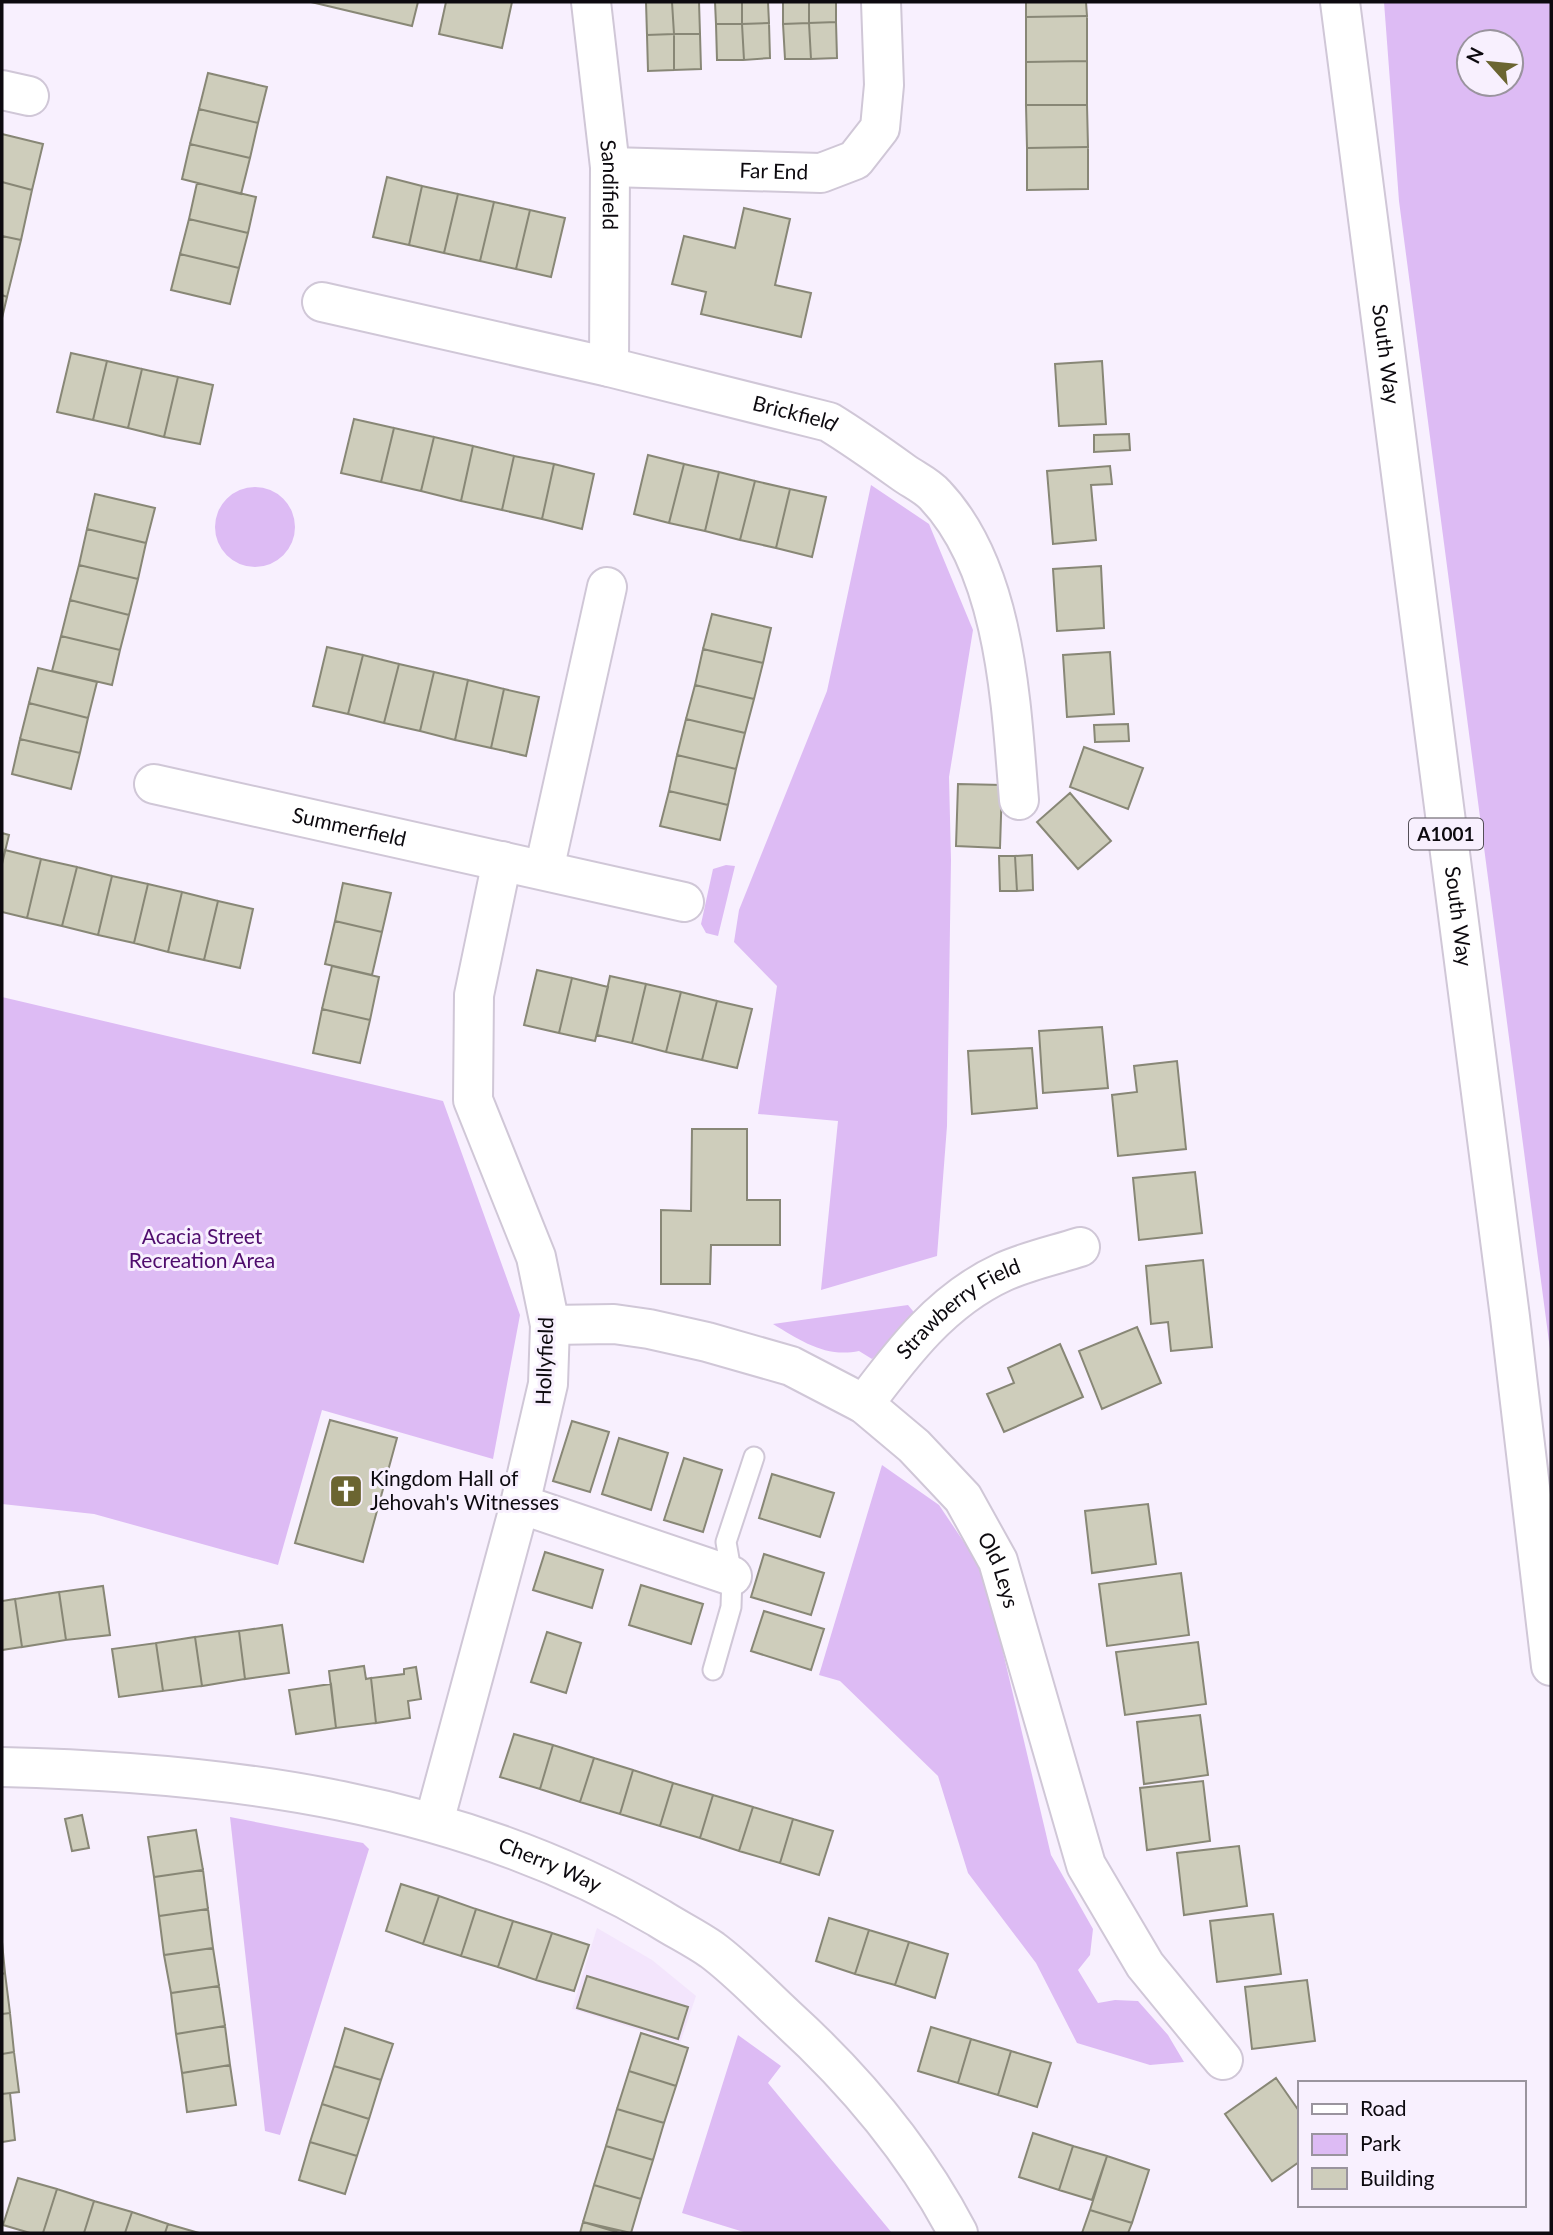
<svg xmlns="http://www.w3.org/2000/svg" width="1553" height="2235" viewBox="0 0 1553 2235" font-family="Lato,sans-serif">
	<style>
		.built { fill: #f3e5fc }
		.green { fill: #ddbbf4; fill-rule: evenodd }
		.building { fill: #cecdbb; stroke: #888776; stroke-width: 2 }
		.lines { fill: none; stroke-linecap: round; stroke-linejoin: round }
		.service-casing { stroke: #d0c7d7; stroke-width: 23 }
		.minor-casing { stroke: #d0c7d7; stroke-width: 42 }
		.primary-casing { stroke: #d0c7d7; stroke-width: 42 }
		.service { stroke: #fff; stroke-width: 19 }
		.minor { stroke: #fff; stroke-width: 38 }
		.primary { stroke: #fff; stroke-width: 38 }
		.labels { text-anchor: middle; stroke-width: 6; stroke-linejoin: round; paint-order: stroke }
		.shield { fill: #f8f0fe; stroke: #544f57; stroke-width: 2 }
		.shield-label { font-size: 19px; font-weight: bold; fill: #0d0a0f }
		.street-label { font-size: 21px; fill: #0d0a0f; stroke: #f8f0fe }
		.park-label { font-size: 21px; fill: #4f0c6d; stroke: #f8f0fe }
		.poi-label { font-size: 21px; fill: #0d0a0f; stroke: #f8f0fe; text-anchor: start }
	</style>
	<rect width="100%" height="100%" fill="#f8f0fe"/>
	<path class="built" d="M597,1928L652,1960L696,1996L680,2043L572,2009Z"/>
	<path class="green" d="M1384,2H1551V1357L1399,201ZM1511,42V84H1469V42Z
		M871,485L929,524L973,630L949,777L951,860L947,1126L937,1256L821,1290L838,1121L758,1114L777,986L734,942L739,910L827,691Z
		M215 527a40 40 0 1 1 80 0a40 40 0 1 1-80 0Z
		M726,865L735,866L718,936L706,933L701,924L713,869Z
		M2,997L443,1101L520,1315L493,1459L322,1410L278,1565L94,1514L2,1504Z
		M908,1305L917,1316L872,1359L859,1351C826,1358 801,1341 773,1324Z
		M882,1465L939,1505L984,1572L1051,1855L1093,1929L1090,1955L1078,1970L1098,2003L1115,2000L1138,2001L1168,2035L1184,2062L1150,2065L1077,2043L1036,1963L968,1873L938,1776L840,1681L819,1675Z
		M230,1817L363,1843L369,1849L280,2135L265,2131Z
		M738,2035L781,2066L768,2083L892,2233H747L682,2213Z"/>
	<path class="building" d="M311,2H418L412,26Z
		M446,2H512L502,48L439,34Z
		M646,2H672L674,34L647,35Z
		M672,2H699L700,34H674Z
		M715,2H742V24H716Z
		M742,2H768L769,23L742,24Z
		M783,2H809V23L783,24Z
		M809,2H836V22L809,23Z
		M1026,2H1086L1087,16L1026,17Z
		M1087,16V61L1026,62V17Z
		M836,22L837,58L811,59L809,23Z
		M769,23L770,58L744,60L742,24Z
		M809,23L811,59H785L783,24Z
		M716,24H742L744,60H717Z
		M674,34H700L701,69L674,70Z
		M674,34V70L648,71L647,35Z
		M1087,61V105H1026V62Z
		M208,73L267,87L258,123L199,109Z
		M1026,105H1087L1088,147L1027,148Z
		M199,109L258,123L250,158L190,144Z
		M2,134L43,144L32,190L2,182Z
		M190,144L250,158L241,194L182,179Z
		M1088,147V189L1027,190V148Z
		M387,177L422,186L409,245L373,237Z
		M2,182L32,190L21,240L2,236Z
		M197,183L256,197L248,233L189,219Z
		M422,186L458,194L444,253L409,245Z
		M458,194L494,202L480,261L444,253Z
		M494,202L530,210L516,269L480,261Z
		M744,208L790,219L775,285L811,293L801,337L701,314L706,292L672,284L684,236L735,248Z
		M530,210L565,218L551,277L516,269Z
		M189,219L248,233L239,268L180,254Z
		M2,236L21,240L7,297L2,295Z
		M180,254L239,268L230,304L171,290Z
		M2,295L7,297L2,318Z
		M71,353L107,361L93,420L57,412Z
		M107,361L142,369L128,428L93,420Z
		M1102,361L1106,424L1059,426L1055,364Z
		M142,369L178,377L164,437L128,428Z
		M178,377L213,385L200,444L164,437Z
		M354,419L394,428L381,482L341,473Z
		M394,428L434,437L421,491L381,482Z
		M1129,434L1130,450L1094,452V435Z
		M434,437L473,446L461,501L421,491Z
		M473,446L514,456L502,510L461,501Z
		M648,455L684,464L669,523L634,514Z
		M514,456L554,464L542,519L502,510Z
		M554,464L594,474L582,529L542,519Z
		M684,464L719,472L705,531L669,523Z
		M1110,466L1112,484L1091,485L1096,540L1053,544L1047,471Z
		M719,472L755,481L740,540L705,531Z
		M755,481L790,489L776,548L740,540Z
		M790,489L826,497L812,557L776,548Z
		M95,494L155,508L146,543L87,529Z
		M87,529L146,543L138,579L79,565Z
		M79,565L138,579L129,615L70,600Z
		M1101,566L1104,628L1057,631L1053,569Z
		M70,600L129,615L120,650L61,636Z
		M712,614L771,628L763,663L703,649Z
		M61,636L120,650L112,685L52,671Z
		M327,647L363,655L348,714L313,706Z
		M703,649L763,663L754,699L695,685Z
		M1110,652L1114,714L1067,717L1063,655Z
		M363,655L399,664L384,723L348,714Z
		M399,664L434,672L420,731L384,723Z
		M38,668L97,682L88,718L29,703Z
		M434,672L468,680L455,740L420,731Z
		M468,680L504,689L491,748L455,740Z
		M695,685L754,699L745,733L686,719Z
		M504,689L539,697L526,756L491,748Z
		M29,703L88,718L80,753L20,739Z
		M686,719L745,733L736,769L677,755Z
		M1128,724L1129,741L1095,742L1094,725Z
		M20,739L80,753L71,789L12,774Z
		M1084,747L1143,768L1128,809L1070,787Z
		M677,755L736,769L728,805L669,791Z
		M958,784L1002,785L1000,848L956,846Z
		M669,791L728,805L720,840L660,826Z
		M1070,793L1111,841L1078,869L1037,822Z
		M2,833L9,835L2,864Z
		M5,850L41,859L27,918L2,912V864Z
		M1032,855L1033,890L1017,891L1015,856Z
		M999,856H1015L1017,891H1000Z
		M41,859L77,867L62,926L27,918Z
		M77,867L112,876L98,935L62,926Z
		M112,876L148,884L134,943L98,935Z
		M343,883L391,893L382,932L335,921Z
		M148,884L182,892L168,952L134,943Z
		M182,892L218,901L204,960L168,952Z
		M218,901L253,909L240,968L204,960Z
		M335,921L382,932L372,975L325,964Z
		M332,966L379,977L370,1020L322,1009Z
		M537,970L572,978L559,1033L524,1025Z
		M610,976L646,984L632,1043L597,1035Z
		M572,978L608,987L595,1041L559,1033Z
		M646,984L681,992L666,1052L632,1043Z
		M681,992L717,1001L702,1060L666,1052Z
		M717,1001L752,1009L737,1068L702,1060Z
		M322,1009L370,1020L360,1063L313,1053Z
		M1102,1027L1108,1088L1043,1093L1039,1031Z
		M1032,1048L1037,1108L972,1114L968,1051Z
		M1177,1061L1186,1149L1118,1156L1112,1095L1137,1092L1134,1066Z
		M692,1129H747V1200H780V1245H711L710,1284H661V1210L691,1211Z
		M1195,1172L1202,1233L1139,1240L1133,1178Z
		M1203,1260L1212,1347L1171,1351L1168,1322L1151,1324L1146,1266Z
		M1137,1327L1161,1383L1102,1409L1079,1351Z
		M1060,1344L1083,1397L1004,1432L987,1394L1014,1383L1008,1368Z
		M330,1420L397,1438L363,1562L295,1543Z
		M572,1421L609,1432L590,1492L553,1481Z
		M619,1438L668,1453L651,1510L602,1494Z
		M684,1458L722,1470L703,1532L664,1520Z
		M772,1474L834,1493L820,1537L759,1518Z
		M1148,1504L1156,1564L1092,1573L1085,1511Z
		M545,1552L603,1570L592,1608L533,1590Z
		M764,1554L824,1573L811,1615L751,1597Z
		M1181,1573L1189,1635L1107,1646L1099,1584Z
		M641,1585L703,1604L691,1644L629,1625Z
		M103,1586L110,1635L66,1640L59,1592Z
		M59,1592L66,1640L22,1647L15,1599Z
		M15,1599L22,1647L2,1650V1601Z
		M764,1611L824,1629L811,1670L751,1651Z
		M282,1625L289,1673L245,1679L239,1631Z
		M239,1631L245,1679L202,1686L195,1637Z
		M547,1632L581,1643L566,1693L531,1682Z
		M195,1637L202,1686L163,1691L156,1643Z
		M1198,1642L1206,1704L1125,1715L1116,1652Z
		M156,1643L163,1691L119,1697L112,1649Z
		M364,1666L366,1679L371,1678L376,1723L336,1728L329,1671Z
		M416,1667L421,1699L408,1701L410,1718L376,1723L371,1678L404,1674V1669Z
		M331,1684L336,1728L296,1734L289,1690Z
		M1200,1715L1208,1775L1144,1784L1137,1722Z
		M514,1734L553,1745L540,1789L500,1777Z
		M553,1745L594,1758L580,1802L540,1789Z
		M594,1758L633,1770L620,1814L580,1802Z
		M633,1770L673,1783L660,1826L620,1814Z
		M1203,1781L1210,1841L1147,1850L1140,1788Z
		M673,1783L713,1795L700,1838L660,1826Z
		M713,1795L753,1807L739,1851L700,1838Z
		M753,1807L793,1819L780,1863L739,1851Z
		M82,1815L89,1848L72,1851L65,1819Z
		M793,1819L833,1831L819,1875L780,1863Z
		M196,1830L203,1870L154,1877L148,1837Z
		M1239,1846L1247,1906L1184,1915L1177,1853Z
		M203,1870L208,1909L159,1916L154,1877Z
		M401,1884L439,1896L423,1944L386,1931Z
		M439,1896L476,1909L461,1956L423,1944Z
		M208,1909L213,1948L164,1955L159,1916Z
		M476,1909L513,1921L498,1967L461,1956Z
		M1273,1914L1281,1974L1217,1982L1210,1921Z
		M829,1918L869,1930L855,1974L816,1961Z
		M513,1921L552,1933L536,1980L498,1967Z
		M869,1930L909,1942L895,1985L855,1974Z
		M552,1933L589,1945L574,1991L536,1980Z
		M2,1942L5,1973L2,1974Z
		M909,1942L948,1954L935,1998L895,1985Z
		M213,1948L219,1986L171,1993L164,1955Z
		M5,1973L10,2013L2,2014V1974Z
		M587,1976L688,2007L678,2039L577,2008Z
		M1307,1980L1315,2041L1252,2049L1245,1987Z
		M219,1986L225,2026L176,2034L171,1993Z
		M10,2013L14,2052L2,2054V2014Z
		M225,2026L230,2065L182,2073L176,2034Z
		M931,2027L971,2039L958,2083L918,2071Z
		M345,2028L393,2044L381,2080L334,2066Z
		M641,2033L688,2048L676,2086L629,2071Z
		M971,2039L1011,2051L998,2095L958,2083Z
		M1011,2051L1051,2063L1037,2107L998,2095Z
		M14,2052L19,2092L2,2094V2054Z
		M230,2065L236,2105L187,2112L182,2073Z
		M334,2066L381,2080L369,2119L322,2104Z
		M629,2071L676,2086L664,2123L617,2109Z
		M1276,2078L1299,2111V2162L1272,2181L1225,2114Z
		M10,2093L15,2140L2,2142V2094Z
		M322,2104L369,2119L357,2156L310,2142Z
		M617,2109L664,2123L653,2160L606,2146Z
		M1033,2133L1073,2146L1059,2190L1019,2177Z
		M310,2142L357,2156L345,2194L299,2180Z
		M606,2146L653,2160L641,2199L594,2185Z
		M1073,2146L1107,2156L1092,2200L1059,2190Z
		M1107,2156L1149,2170L1132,2223L1090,2210Z
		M18,2178L57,2189L43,2233H30L3,2225Z
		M594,2185L641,2199L631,2233L583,2222Z
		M57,2189L94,2201L84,2233H43Z
		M94,2201L132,2212L125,2233H84Z
		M1090,2210L1132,2223L1128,2233H1082Z
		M132,2212L168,2224L165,2233H125Z
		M583,2222L620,2233H580Z
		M168,2224L199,2233H165Z"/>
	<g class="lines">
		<g class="service-casing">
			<path id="service" d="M713,1670L731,1607L732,1576L726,1542L754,1457"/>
		</g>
		<g class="minor-casing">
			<g id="minor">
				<path id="s1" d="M591,2L610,167L609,367"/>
				<path d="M2,90L29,96"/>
				<path id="s2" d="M610,167L821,173L855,160L880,128L884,85L881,2"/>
				<path id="s3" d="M322,302L609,367L829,422C855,438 879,455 904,473C914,480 927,486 935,495C1006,570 1011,703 1019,800"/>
				<path id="s4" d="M154,784L684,902"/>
				<path d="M544,870L607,587"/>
				<path id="s5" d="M550,1325L614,1324L649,1329L707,1342L791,1366L864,1404L914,1446L963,1498L998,1561L1086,1865L1145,1965L1223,2060"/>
				<path id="s6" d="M864,1404C903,1352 942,1300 1003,1272C1027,1261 1055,1255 1080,1247"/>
				<path d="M520,1504L732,1576"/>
				<path id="s7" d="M2,1767C228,1772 461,1802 659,1918C676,1929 695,1938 712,1950C739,1970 763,1996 787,2018C855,2080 915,2151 958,2233"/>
				<path d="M434,1822L520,1504L548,1384L550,1325L536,1257L473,1100L474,995L502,861"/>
			</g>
		</g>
		<g class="primary-casing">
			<g id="primary">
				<path id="s8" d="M1340,2L1510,1317L1551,1666"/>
			</g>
		</g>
		<use href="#service" class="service"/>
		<use href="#minor" class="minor"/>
		<use href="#primary" class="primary"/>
	</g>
	<defs>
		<g id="church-square" transform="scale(1.75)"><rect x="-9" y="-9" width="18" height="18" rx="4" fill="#6b6531" stroke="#f8f0fe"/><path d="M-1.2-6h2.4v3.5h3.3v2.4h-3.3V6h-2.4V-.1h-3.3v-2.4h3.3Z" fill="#fff"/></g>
	</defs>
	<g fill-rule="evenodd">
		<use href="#church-square" x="346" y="1491"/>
	</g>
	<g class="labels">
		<rect class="shield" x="1409" y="818.5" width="74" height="31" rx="5"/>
		<g class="shield-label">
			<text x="1446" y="841">A1001</text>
		</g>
		<g class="street-label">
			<text dy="7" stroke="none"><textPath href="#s2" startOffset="164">Far End</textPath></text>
			<text dy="7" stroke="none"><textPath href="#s1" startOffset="184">Sandifield</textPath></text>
			<text dy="7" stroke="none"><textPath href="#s8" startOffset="355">South Way</textPath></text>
			<text dy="7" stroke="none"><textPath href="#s3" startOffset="486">Brickfield</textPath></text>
			<text dy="7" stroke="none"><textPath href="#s4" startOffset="200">Summerfield</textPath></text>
			<text dy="7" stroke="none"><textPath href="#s8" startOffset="922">South Way</textPath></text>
			<text dy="7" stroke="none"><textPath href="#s6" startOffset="136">Strawberry Field</textPath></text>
			<text transform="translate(545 1361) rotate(-88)" y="7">Hollyfield</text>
			<text dy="7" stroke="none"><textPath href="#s5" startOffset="546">Old Leys</textPath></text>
			<text dy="7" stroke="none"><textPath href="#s7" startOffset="560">Cherry Way</textPath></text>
		</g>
		<g class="park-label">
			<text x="202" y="1244">Acacia Street<tspan x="202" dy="24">Recreation Area</tspan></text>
		</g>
		<g class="poi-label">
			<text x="370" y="1486">Kingdom Hall of<tspan x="370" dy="24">Jehovah's Witnesses</tspan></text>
		</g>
	</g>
	<rect width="1553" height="2235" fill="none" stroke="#0d0a0f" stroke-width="7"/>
	<rect x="1298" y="2081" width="228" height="126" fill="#f8f0fe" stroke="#9a949e" stroke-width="2"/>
	<rect x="1312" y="2104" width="35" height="10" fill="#ffffff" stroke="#9a949e" stroke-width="2"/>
	<text x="1360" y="2116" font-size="21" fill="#0d0a0f">Road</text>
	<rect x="1312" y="2134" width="35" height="21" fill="#ddbbf4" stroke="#9a949e" stroke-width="2"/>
	<text x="1360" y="2151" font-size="21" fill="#0d0a0f">Park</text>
	<rect x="1312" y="2168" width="35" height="21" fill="#cecdbb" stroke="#9a949e" stroke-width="2"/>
	<text x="1360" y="2186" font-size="21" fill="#0d0a0f">Building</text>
	<g transform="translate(1490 63) rotate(297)"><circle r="33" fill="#f8f0fe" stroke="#9a949e" stroke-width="2"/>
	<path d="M0-5L12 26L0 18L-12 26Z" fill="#6b6531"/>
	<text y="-10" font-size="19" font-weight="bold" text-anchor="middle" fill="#0d0a0f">N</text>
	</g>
</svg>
